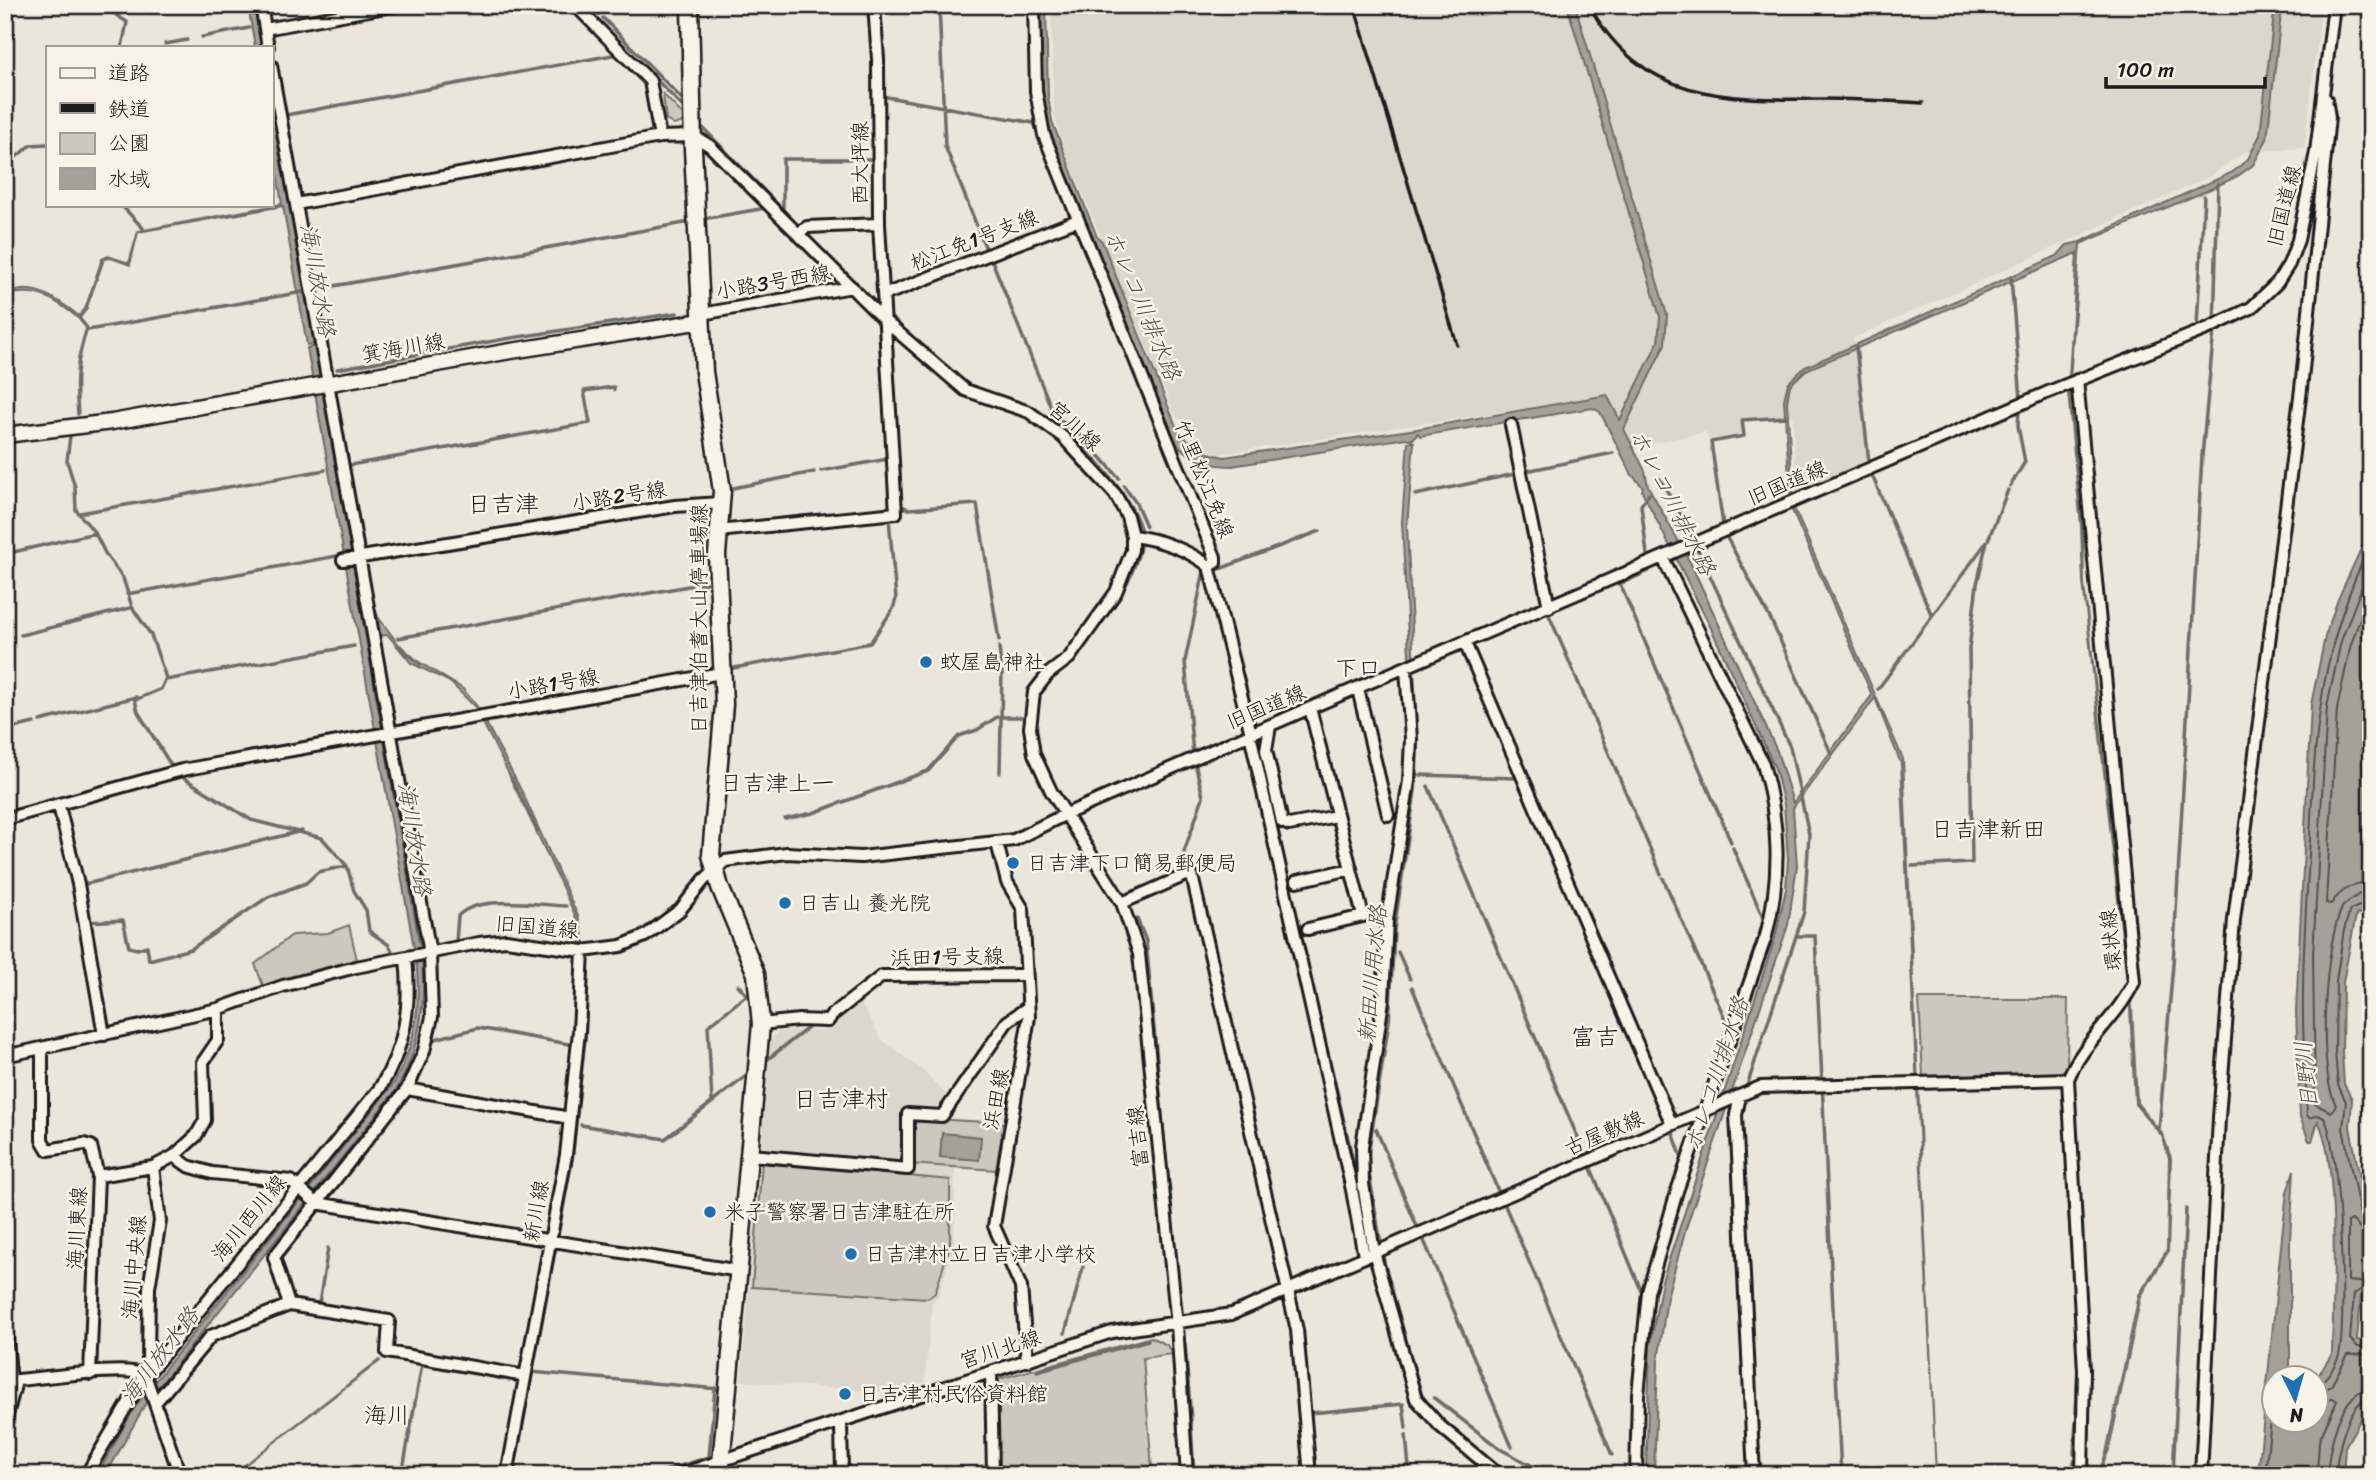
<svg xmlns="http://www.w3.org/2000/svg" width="2376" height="1480" viewBox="0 0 2376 1480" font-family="Sriracha,'Klee One',sans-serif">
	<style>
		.built { fill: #dad7ce }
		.green { fill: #ccc8c0; stroke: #74726e; stroke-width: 2 }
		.water { fill: #a3a19a; stroke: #6d6c68; stroke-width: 2 }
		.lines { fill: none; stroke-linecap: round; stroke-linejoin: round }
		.shore { stroke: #52514e; stroke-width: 2 }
		.stream { stroke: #6d6c68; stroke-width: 3.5 }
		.minor-casing { stroke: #1c1c1c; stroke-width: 16 }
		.tertiary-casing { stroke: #1c1c1c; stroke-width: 19 }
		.secondary-casing { stroke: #1c1c1c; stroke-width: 21 }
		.minor { stroke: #f7f3e8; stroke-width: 10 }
		.tertiary { stroke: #f7f3e8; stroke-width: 14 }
		.secondary { stroke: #f7f3e8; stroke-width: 16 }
		.rail { stroke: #1c1c1c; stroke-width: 3.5 }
		.poi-dot { fill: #1f6fb2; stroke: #f7f3e8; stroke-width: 2.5 }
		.labels { text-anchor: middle; stroke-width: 5; stroke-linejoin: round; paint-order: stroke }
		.street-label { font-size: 21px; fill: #1c1c1c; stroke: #f7f3e8 }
		.poi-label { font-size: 21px; fill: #1c1c1c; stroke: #f7f3e8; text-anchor: start }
		.water-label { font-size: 23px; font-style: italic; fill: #52514e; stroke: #f7f3e8 }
		.neighbourhood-label { font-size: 23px; fill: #1c1c1c; stroke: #f7f3e8 }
		.quarter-label { font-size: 24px; fill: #1c1c1c; stroke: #f7f3e8 }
	</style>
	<rect width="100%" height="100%" fill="#eae6dc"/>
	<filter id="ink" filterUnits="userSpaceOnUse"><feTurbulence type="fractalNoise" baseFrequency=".0143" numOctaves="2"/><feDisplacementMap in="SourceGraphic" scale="14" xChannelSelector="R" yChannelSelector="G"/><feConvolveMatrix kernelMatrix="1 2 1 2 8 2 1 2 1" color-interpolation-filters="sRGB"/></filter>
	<g filter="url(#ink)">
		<path class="built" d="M1051,5H2322L2304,148L2245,152L2207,178L1854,338L1868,461L1801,492L1795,469L1793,415L1741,419L1742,434L1709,440L1706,432L1635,447L1609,396L1218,454L1201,446L1174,413L1064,148L1054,114Z
			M859,1000L881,1039L922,1070L946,1094L939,1108L905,1107L904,1164L761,1151L770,1039L779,1031L822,1030Z
			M913,1118L1008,1122L998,1171L955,1167L954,1246L938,1296L932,1303L925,1382L882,1397L881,1392L741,1381L760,1160L909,1173Z"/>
		<path class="green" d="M663,94L685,117L681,123L674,125L666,120Z
			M388,738L425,947L423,950L384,739Z
			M349,925L357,960L264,988L255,964L292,935L328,933Z
			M1919,999H2068L2067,1069L2059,1073L1923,1076Z
			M914,1118L1004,1123L996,1170L910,1164Z
			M762,1162L950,1180V1245L935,1293L928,1298L752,1287Z
			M1151,1337L1167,1345L1172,1354L1143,1358L1152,1468L997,1469L999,1379Z"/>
		<path class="water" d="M248,5H256L263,47H255Z
			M1038,5H1046L1048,97L1052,121L1097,237L1102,241L1178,431L1201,451L1224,457L1417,429L1607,395L1620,420L1658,342L1660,317L1567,5H1575L1667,315L1665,344L1624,429L1645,471L1648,486L1692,566L1777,751L1793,803L1872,695L1791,508L1784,400L1788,383L1805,367L2057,256L2067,245L2080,242L2233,172L2248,159L2260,135L2275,5H2282L2267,139L2253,165L2238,176L2206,191L2080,244L2069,393L2083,527L2084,584L2132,1007L2137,1103L2163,1135L2171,1158L2168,1252L2141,1296L2109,1450L2098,1475L2106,1453L2139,1295L2167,1250L2169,1158L2162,1136L2135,1104L2130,1008L2083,582L2081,526L2068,392L2077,253L1806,370L1790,385L1787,402L1794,508L1903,759L1936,1475L1901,764L1875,698L1793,808L1797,866L1788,925L1687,1225L1667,1297L1658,1362L1654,1475H1646L1650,1346L1662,1281L1775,938L1786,889L1788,859L1784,804L1775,768L1711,628L1642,491L1643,487L1632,475L1600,412L1593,408L1420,436L1418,433L1412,440L1406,438L1232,466C1208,466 1192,459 1174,442L1049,138L1040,99Z
			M271,93L315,344L307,345L283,206L138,232L130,265L111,258L104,259L86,310L79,319C57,300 35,286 5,296C30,279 59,300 79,316L85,309L102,259L108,256L129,263L138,231L282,204L271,138Z
			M315,346L422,959C426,1007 420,1047 397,1089L147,1401L106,1475H97L136,1405L394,1083C417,1042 421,1004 416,959L307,348Z
			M1408,442H1414L1407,526L1418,751L1416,790L1395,928L1390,1020L1369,1154L1370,1175L1385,1263L1422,1394L1440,1420L1510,1475H1504L1438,1423L1421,1401L1379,1255L1365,1180L1364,1154L1390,927L1401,863L1410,675L1402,522Z
			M2371,527V908L2356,915L2343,982L2342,1052L2344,1084L2352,1099L2350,1127L2367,1214L2371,1317L2361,1295L2357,1340L2364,1341L2371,1320V1401L2345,1447L2343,1475H2258L2282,1236L2287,1192L2294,1170L2290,1240V1378H2274V1420H2316V1378H2313L2318,1376L2332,1354C2333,1303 2340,1162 2318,1121L2312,1141H2309L2300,1117L2296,1012L2311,705L2325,637L2338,599Z
			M362,566L378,617L406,654L463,689L479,709L524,796L578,916L589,959L586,1036L573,1159L514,1475H511L560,1212L586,961L575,915L521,798L475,707L450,682L411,663L388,635L379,636Z
			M1256,740L1392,1325L1389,1326L1370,1259Z
			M942,1133L981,1137L979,1160L940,1157Z
			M379,1360L380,1361L232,1475Z"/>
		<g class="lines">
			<path class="shore" d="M2371,563L2341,641L2327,707L2313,954L2315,1104L2331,1112L2336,1105C2317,1070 2324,942 2343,906L2359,894L2371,893
				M2371,589L2351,644L2337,709L2326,903L2331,904C2340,891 2354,882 2371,882
				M2371,901L2350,910L2344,930L2336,981L2335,1053L2338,1085L2346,1102L2343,1128L2360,1215L2364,1221L2371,1222
				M2371,1231L2361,1229L2352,1220L2348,1222V1281L2371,1283
				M2371,1294L2362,1289L2354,1294L2350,1339L2358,1347H2366L2371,1342
				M2316,1385C2326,1381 2336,1365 2339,1355C2347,1324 2340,1143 2324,1118L2318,1115L2309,1118L2307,1115C2306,1081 2303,1047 2303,1013C2302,955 2307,896 2310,838C2315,726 2321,646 2371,543
				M2316,1394L2331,1386L2348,1355L2371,1354
				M2316,1405L2333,1398L2337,1401L2319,1441L2317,1475
				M2265,1475L2274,1392
				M2328,1475C2327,1450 2341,1390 2371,1388
				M2336,1475C2336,1455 2348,1400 2371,1397"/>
			<path class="stream" d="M118,5L116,15L127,22L122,47
				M584,5L682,106
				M590,5L599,14
				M939,5L945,146L986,249
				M603,18L683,100
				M268,23L331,12
				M202,37L249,28
				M165,44L187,40
				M699,49V63
				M700,75V87
				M887,97L1034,123L1040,139
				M286,115L618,54
				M703,128L831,259
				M5,166L31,145L47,144
				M301,197L429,174
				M121,205L143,228
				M783,210V159H874
				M703,219L766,208
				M1077,229L1092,266
				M991,258L1054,415L1086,440L1119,478
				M2011,278L2021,400
				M317,289L690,222
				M893,321C918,342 943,370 971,386C991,397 1016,398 1036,410C1073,432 1127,487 1140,528C1146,547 1125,593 1111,606
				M2197,326L2204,196
				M88,330L303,292
				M1856,347L1869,462
				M337,369L505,339L677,313
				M78,414C75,379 76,362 87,328L79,318
				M70,436L67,461L75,487L76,510L95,533L106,555L123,578L132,607L151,635L166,678L161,689L135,700L138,712L172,767
				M350,465L590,423L584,391L614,387V390
				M821,471L888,459
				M1526,471L1613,453
				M1871,473L1932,616
				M1660,479L1694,538
				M1124,486L1136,503L1146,526
				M2010,486L2025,462L2018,426L2019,410
				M733,488L814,472
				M1649,494L1641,505L1649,571L1620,584L1731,842
				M1415,495L1515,474
				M901,506L909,509L977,504L999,640
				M80,513L325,470
				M1723,525L1711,442L1744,436L1742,420L1786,417
				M1726,536L1771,620L1831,753
				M1697,548L1790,747L1809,834L1804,912L1745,1092
				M5,554L95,533
				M1217,570L1320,531
				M127,594L337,556
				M1549,615L1661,874
				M21,635L130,608
				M398,638L711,582
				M5,639L12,637
				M400,646L420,664
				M999,647L1001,667
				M728,669L870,643L893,609L896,599L889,518
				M166,680L354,646
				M1878,689L1988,540L2008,490
				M40,721L136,697
				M5,730L34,723
				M1193,755L1185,661L1204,571
				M1000,773L1002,670
				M1420,775L1516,778
				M182,777L251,820L322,838L347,866L354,891L366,910L369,931L389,945L393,953L410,950
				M511,778L537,831
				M1428,786L1586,1157
				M1072,813L1112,878
				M785,819L813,813L928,771L959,736L977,730L997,717H1028
				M1912,866L1972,863L1969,649L1977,584L1987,541
				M1188,871L1184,852L1203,797L1195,763
				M1663,878L1729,1028
				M82,885L302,831
				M1137,919L1146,941L1173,1236
				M87,922L123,920L129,947L137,949L147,946L149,960L191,949L268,897L306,883L318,872L347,866
				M1797,936H1815L1841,1475
				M453,943L456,941L458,916C477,894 539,905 566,906
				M1398,952L1410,979
				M1000,970H1022
				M1021,977L1023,1004
				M1412,987L1499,1193
				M1730,1023L1764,920L1733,848
				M431,1040L478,1028L574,1045
				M764,1062L813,1024
				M712,1102L708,1026L747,995L738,985
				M581,1125L665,1139L750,1073
				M1376,1129L1418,1229
				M1672,1130L1683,1161
				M2159,1130L2173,964L2202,456L2214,330L2218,183
				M1590,1166L1643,1295
				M2068,1199L2074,1285
				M1503,1201L1612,1455
				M1422,1236L1512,1447
				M1739,1276L1742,1348
				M1645,1284L1669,1201
				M2074,1292L2078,1370L2076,1413
				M315,1304H319L328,1248
				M5,1308L13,1331L15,1368
				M1065,1333L1083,1267
				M1185,1344L1191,1420
				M1037,1371L1148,1340
				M531,1372L719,1389
				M1434,1398L1500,1449L1550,1475
				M1311,1413L1403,1404L1406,1428
				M1191,1425L1194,1475
				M1406,1435L1409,1468
				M2074,1454L2076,1421
				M1109,1466V1475
				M1410,1472V1475
				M402,1475L422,1364
				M652,1475L709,1457L715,1388
				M2073,1475L2074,1461
				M2173,1475L2186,1209"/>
			<g class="minor-casing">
				<path id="minor" d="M261,5L268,47
					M575,5L650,81L660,137
					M1034,5L1036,91L1044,135L1215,557V563L1209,566
					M265,29L397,5
					M271,65L430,953L432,1017L424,1051L407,1089L274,1257L289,1305L389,1321L387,1352L525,1376
					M296,204L660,137L694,136L710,146L885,321L965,390L1029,412L1063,437L1115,494L1127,516L1132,536V550L1116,592L1069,658L1048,674L1034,692L1030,728L1034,754L1051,791L1122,903L1139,954L1177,1325L1187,1475
					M797,234L807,227L879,224
					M884,295L1078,220
					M702,314L852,287
					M2077,380L2134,982C2117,1018 2083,1042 2068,1079L2084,1370L2082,1475
					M1511,425L1549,607
					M718,531L896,513L879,224L878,59L874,5
					M1132,536C1159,539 1188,550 1209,566L1251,734
					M343,560L675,506L720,503
					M1465,643L1672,1125
					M1406,669L1411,739L1409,781L1387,920L1383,1000L1362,1147L1363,1184L1374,1252L1416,1399L1440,1426L1499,1475
					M1358,689L1388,815
					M1270,726L1266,750L1282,822L1289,825L1337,816
					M1250,734L1352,1190L1364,1256
					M59,806L78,884L104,1035
					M5,819L182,770L721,673
					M997,843L1007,882L1023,909L1029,1017L994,1226L1021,1287L1027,1361
					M1297,881L1351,869
					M1122,903L1186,875L1192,876L1297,1330L1310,1475
					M1308,929L1363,916L1310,708
					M761,1024L799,1020L828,1021L832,1015L882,976L1025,975
					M42,1050V1140L48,1150L84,1144L91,1146L98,1176L90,1374
					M5,1056L218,1009L283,986L356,967L479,943L506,940L583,951L621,946L645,936L680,910L704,880L725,861L787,853L861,857L1014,840L1066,814L1310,708L2046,393L2209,328L2251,308L2277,283L2289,264L2298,240L2316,152L2334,5
					M407,1089L570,1118
					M1740,1096L1736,1115L1754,1475
					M750,1155L908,1169V1114L942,1116L1007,1022L1028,1007
					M174,1156L188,1166L212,1173L291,1181L316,1203L740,1271
					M98,1176L153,1167L174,1156L196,1136L205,1120L203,1062L218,1040V1009
					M5,1324L11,1381
					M151,1370L148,1360L149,1288L160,1221L153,1167
					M991,1372L993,1475
					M145,1375L180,1475
					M5,1381C32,1380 128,1364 145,1375L151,1370L380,1088C406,1045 411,1007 406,958
					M155,1403L211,1336L289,1305
					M5,1423L16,1381
					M841,1423L842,1475
					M86,1475L145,1375
					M507,1475L566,1155L579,1031L583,951
					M678,1475L1112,1332L1232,1314L1760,1087L2068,1079
					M1636,1475L1638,1395L1648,1292L1677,1191L1766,936C1781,877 1780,823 1763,764L1663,558
					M2201,1475L2219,1118L2234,920L2301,389L2329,117L2326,99"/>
			</g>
			<g class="tertiary-casing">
				<path id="tertiary" d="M5,435L112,422L505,352L702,321"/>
			</g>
			<g class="secondary-casing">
				<path id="secondary" d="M690,5L693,149L704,372L722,491L717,555L724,704L711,855L720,887L756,974L761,1024L720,1475"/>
			</g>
			<use href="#minor" class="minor"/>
			<use href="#tertiary" class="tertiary"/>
			<use href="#secondary" class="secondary"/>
			<path class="rail" d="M1354,5L1457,345
				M1589,5C1641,101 1727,100 1821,99C1855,99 1889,101 1923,103"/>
		</g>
	</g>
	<g class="poi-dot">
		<circle cx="926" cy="662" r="7"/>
		<circle cx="1013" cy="863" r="7"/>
		<circle cx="785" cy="903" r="7"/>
		<circle cx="710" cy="1212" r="7"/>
		<circle cx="851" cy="1254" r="7"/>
		<circle cx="845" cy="1394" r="7"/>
	</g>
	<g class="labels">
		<g class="street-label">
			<text transform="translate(860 163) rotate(-90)" y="7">西大坪線</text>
			<text transform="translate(2284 206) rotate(-76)" y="7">旧国道線</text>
			<text transform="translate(974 240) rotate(-21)" y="7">松江免1号支線</text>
			<text transform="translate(773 282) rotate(-10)" y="7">小路3号西線</text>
			<text transform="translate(403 348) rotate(-10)" y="7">箕海川線</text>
			<text transform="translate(1075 426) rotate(42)" y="7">宮川線</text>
			<text transform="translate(1204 479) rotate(68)" y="7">竹里松江免線</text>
			<text transform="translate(1787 483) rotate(-23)" y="7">旧国道線</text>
			<text transform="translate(619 496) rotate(-9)" y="7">小路2号線</text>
			<text transform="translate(699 619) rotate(-90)" y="7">日吉津伯耆大山停車場線</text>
			<text transform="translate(553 684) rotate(-10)" y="7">小路1号線</text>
			<text transform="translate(1266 707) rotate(-23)" y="7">旧国道線</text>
			<text transform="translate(537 927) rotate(5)" y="7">旧国道線</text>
			<text transform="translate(2111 940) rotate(-96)" y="7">環状線</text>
			<text transform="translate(947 957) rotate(-1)" y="7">浜田1号支線</text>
			<text transform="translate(996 1099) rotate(-79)" y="7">浜田線</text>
			<text transform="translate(1604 1133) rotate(-23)" y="7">古屋敷線</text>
			<text transform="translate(1138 1137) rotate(-96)" y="7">富吉線</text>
			<text transform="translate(536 1211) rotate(-80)" y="7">新川線</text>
			<text transform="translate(249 1218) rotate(-51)" y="7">海川西川線</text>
			<text transform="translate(77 1228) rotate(-87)" y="7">海川東線</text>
			<text transform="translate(134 1267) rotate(-85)" y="7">海川中央線</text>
			<text transform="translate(1000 1349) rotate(-18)" y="7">宮川北線</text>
		</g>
		<g class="poi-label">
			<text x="940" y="669">蚊屋島神社</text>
			<text x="1027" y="870">日吉津下口簡易郵便局</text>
			<text x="799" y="910">日吉山 養光院</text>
			<text x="724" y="1219">米子警察署日吉津駐在所</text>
			<text x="865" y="1261">日吉津村立日吉津小学校</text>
			<text x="859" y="1401">日吉津村民俗資料館</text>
		</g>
		<g class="water-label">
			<text transform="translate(318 280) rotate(80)" y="8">海川放水路</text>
			<text transform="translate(1143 305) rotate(67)" y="8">ホレコ川排水路</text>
			<text transform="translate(1673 502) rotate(63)" y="8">ホレコ川排水路</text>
			<text transform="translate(415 839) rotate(81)" y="8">海川放水路</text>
			<text transform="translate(1372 974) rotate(-85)" y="8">新田川用水路</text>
			<text transform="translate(1716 1074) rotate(-72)" y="8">ホレコ川排水路</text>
			<text transform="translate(2306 1075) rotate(-96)" y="8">日野川</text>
			<text transform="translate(159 1356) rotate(-53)" y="8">海川放水路</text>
		</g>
		<g class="neighbourhood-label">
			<text x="1358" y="676">下口</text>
			<text x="777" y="791">日吉津上一</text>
			<text x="1988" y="837">日吉津新田</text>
			<text x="387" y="1423">海川</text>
		</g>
		<g class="quarter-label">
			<text x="503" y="512">日吉津</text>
			<text x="1595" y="1045">富吉</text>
			<text x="841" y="1107">日吉津村</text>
		</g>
	</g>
	<rect width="2376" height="1480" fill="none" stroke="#f7f3e8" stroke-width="28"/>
	<rect x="14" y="14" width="2348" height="1452" fill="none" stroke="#1c1c1c" stroke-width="2.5" filter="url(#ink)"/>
	<rect x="46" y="46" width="228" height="161" fill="#f7f3e8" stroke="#9f9d96" stroke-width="2"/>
	<rect x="60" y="68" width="35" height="10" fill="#f7f3e8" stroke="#9f9d96" stroke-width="2"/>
	<text x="108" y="80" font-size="21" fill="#1c1c1c">道路</text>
	<rect x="60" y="103" width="35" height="10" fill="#1c1c1c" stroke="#9f9d96" stroke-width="2"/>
	<text x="108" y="116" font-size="21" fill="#1c1c1c">鉄道</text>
	<rect x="60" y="133" width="35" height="21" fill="#ccc8c0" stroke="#9f9d96" stroke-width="2"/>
	<text x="108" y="150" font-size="21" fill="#1c1c1c">公園</text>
	<rect x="60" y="168" width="35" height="21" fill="#a3a19a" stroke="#9f9d96" stroke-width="2"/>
	<text x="108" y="186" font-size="21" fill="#1c1c1c">水域</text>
	<g transform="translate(2295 1399) rotate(175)"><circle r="33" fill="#f7f3e8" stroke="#9f9d96" stroke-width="2"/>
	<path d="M0-5L12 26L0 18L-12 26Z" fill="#1f6fb2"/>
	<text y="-10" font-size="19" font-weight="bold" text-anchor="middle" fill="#1c1c1c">N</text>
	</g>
	<path d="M2106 77v10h159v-10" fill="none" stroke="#1c1c1c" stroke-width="3.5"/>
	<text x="2117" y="77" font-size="21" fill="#1c1c1c" stroke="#f7f3e8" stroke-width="5" paint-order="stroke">100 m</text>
</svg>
